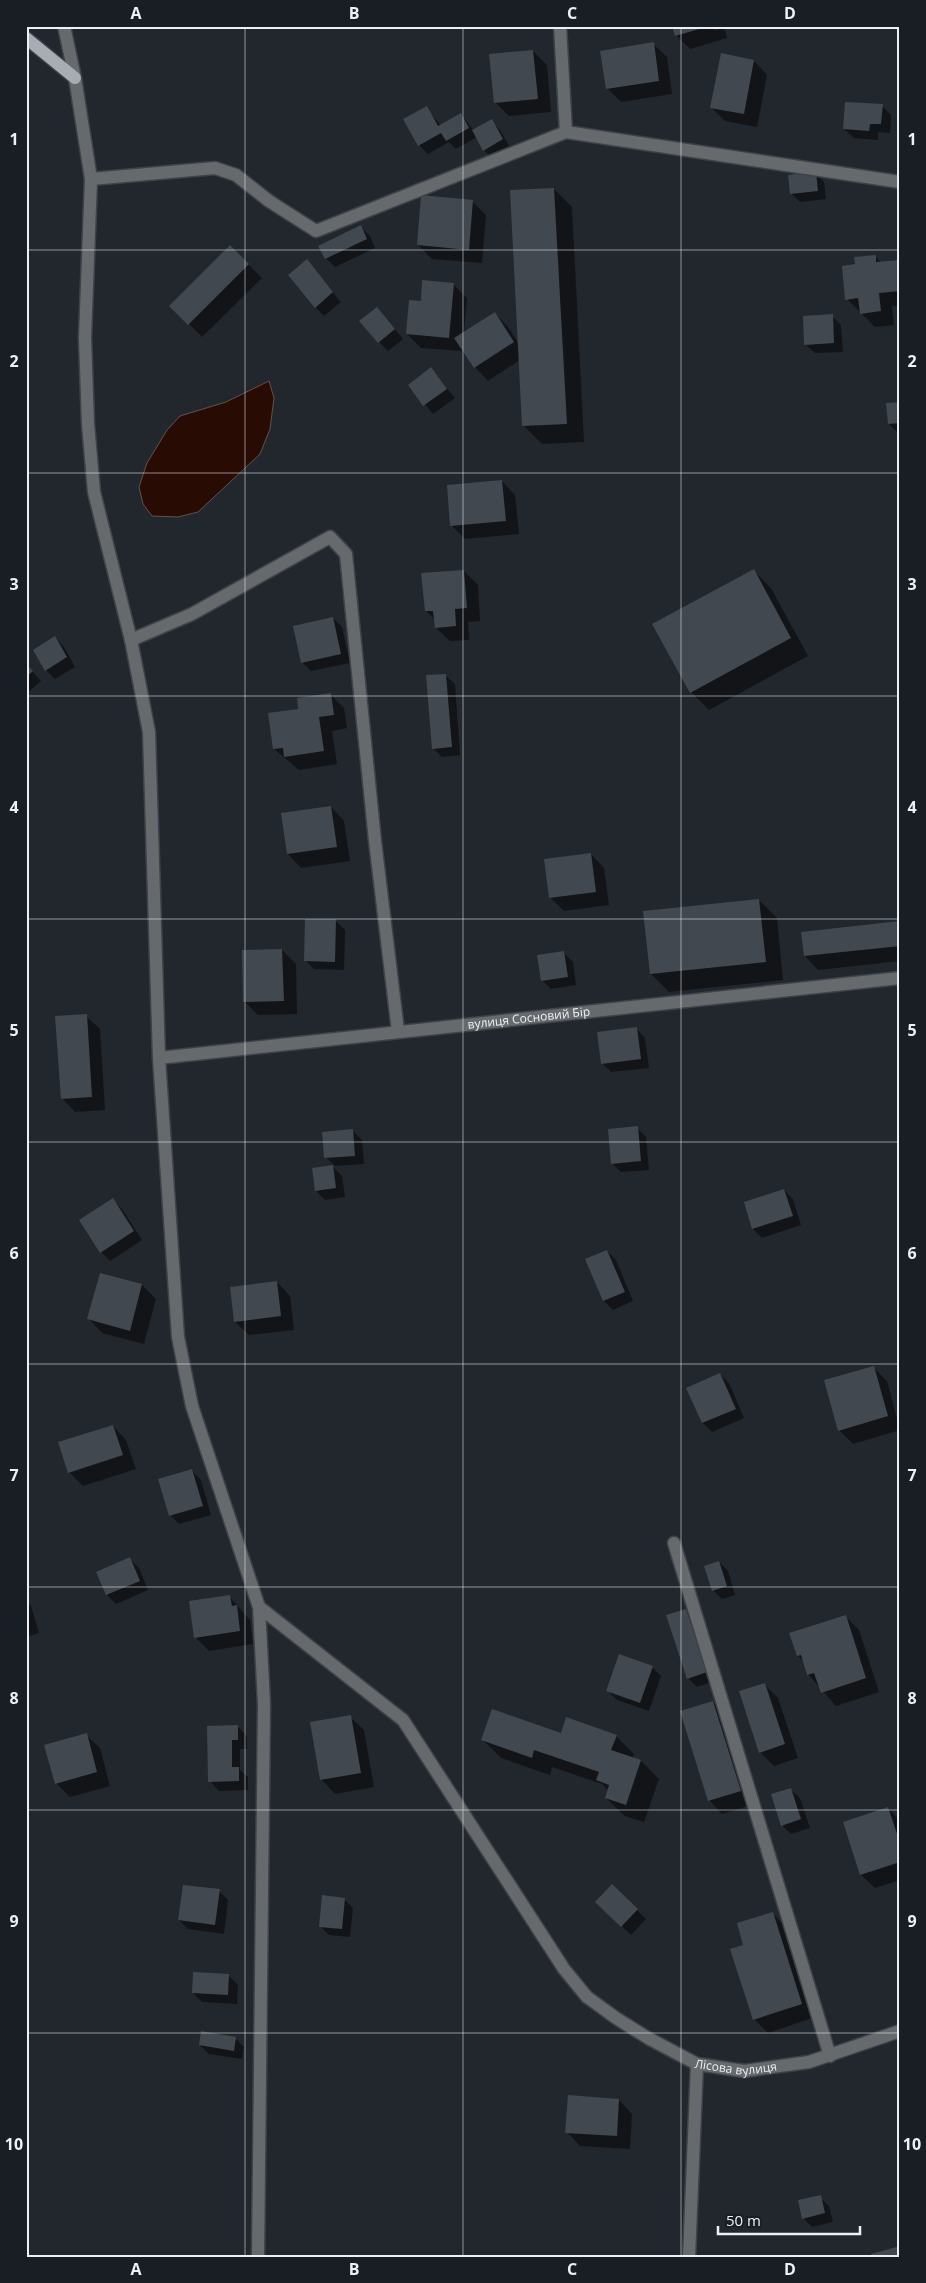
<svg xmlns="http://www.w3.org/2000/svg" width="926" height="2283" viewBox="0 0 926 2283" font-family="'Open Sans',sans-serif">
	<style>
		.water { fill: #280c04; stroke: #63514c }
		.shadow { fill: #0007 }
		.building { fill: #42484f }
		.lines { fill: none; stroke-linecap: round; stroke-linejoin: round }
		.minor-casing { stroke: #3e4349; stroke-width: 15 }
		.major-casing { stroke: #3e4349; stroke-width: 15 }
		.minor { stroke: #676a6d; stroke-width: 12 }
		.major { stroke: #a7adb3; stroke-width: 12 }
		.grid { fill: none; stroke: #edf1f5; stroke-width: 1; stroke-opacity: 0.55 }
		.labels { text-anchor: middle; stroke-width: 5; stroke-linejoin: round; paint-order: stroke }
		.street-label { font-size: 12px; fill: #edf1f5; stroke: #181e24 }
		.neatline { fill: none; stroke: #edf1f5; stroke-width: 2 }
		.grid-label { font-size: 16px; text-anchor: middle; font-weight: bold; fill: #edf1f5 }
	</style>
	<rect width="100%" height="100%" fill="#22272d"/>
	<path class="water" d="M269,381L274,398L270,429L260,454L198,512L178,517L152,516L143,504L139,487L147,463L167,430L180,416L226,402Z"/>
	<path class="shadow" d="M674,26H714L715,31L717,30L716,26H724L727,38L690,49L676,35Z
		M653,44L667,57L672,94L621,102L607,88Z
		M533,51L547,65L551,112L509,116L495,102Z
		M754,61L767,75L757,127L725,121L711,107Z
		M882,106L891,115L890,133L878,132V140L854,138L844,129Z
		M426,108L441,126L461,114L474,131L491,121L500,130L511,149L493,159L484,150L477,137L456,149L449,142L428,154L419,145Z
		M815,173L824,182L826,199L800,202L791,193Z
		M554,189L572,207L584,442L542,444L524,426L520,360L488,381L475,367L463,349L462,351L421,348L407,334L422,302L453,284L467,298L464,333L495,313L508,327L519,344Z
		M472,201L486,215L482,263L432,259L418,245Z
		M361,227L370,236L375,248L335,267L326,258Z
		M230,246L262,278L202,337L171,306Z
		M875,256L882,263L900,261V305L892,306L894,325L875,327L847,299L856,266Z
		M307,261L341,302L324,316L315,307Z
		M377,308L403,339L388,351L379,342Z
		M832,316L841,325L843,352L815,353L805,344Z
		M431,369L455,398L433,414L410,385Z
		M900,403V435L889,424Z
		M502,481L515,495L519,534L465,539L451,525Z
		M753,570L771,588L808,656L709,710L691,692Z
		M464,571L478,585L480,621L468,622L469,640L450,641L436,628V621L426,611Z
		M333,618L342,627L350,663L311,671L302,662Z
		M55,638L64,647L75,667L55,679L46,670Z
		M26,664L41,681L26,694Z
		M445,675L455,684L460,755L442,757L433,748Z
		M330,694L344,708L347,728L332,731L337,764L299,770L274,749L300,710Z
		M331,807L344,821L350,861L301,868L288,854Z
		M591,854L604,868L609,905L564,911L550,897Z
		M759,900L777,918L783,980L669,992L651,974Z
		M336,921L345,930L344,970L314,969L305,960Z
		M900,923V961L818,970L805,956Z
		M282,950L296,964L297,1014L258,1015L245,1002Z
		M564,953L573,962L576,985L551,989L542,980Z
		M86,1016L100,1029L105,1110L75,1112L62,1098Z
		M636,1028L645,1038L649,1068L611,1072L602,1063Z
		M637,1128L646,1137L649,1170L621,1172L612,1163Z
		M353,1131L362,1140L364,1164L335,1166L326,1157Z
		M333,1167L342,1176L345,1197L325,1200L316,1191Z
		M784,1190L793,1199L801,1225L762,1238L753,1229L745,1203Z
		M113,1200L122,1209L142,1240L110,1261L101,1252Z
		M607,1251L616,1260L633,1301L613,1310L604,1301Z
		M101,1274L142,1285L156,1299L144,1344L102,1333L89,1319Z
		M277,1282L290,1296L294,1330L249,1335L235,1322Z
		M873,1367L887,1381L900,1430L853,1444L839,1430Z
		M720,1374L729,1383L744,1418L712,1432L703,1423L688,1388Z
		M113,1426L126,1440L136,1469L83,1486L69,1472Z
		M192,1471L201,1480L211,1515L179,1524L170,1515Z
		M130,1559L139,1568L148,1590L116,1604L107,1595Z
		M719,1562L728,1571L735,1595L722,1599L713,1590Z
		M229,1596L250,1620L253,1644L209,1651L195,1637Z
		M26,1602L31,1606L39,1633L26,1637Z
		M686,1610L695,1619L715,1681L697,1687L688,1678Z
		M845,1616L859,1630L879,1692L836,1706L808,1674L805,1662L798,1656Z
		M652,1667L661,1676L649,1711L617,1700L608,1691Z
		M764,1684L778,1698L798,1758L774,1766L760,1752Z
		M713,1702L727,1716L754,1804L722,1814L709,1800Z
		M350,1717L364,1730L374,1787L335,1794L322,1780L312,1723Z
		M238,1727L247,1736V1749H240V1770L248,1777V1790L219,1791L210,1781Z
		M562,1734L616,1736L634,1754L632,1759L641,1761L659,1779L644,1822L625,1816L606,1798L609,1791L602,1784L552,1767L550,1775L501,1758L483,1740Z
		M86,1735L100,1748L110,1786L70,1797L56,1783Z
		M790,1789L800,1798L810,1828L791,1834L782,1825Z
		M888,1808L900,1821V1880L875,1888L861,1875Z
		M219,1891L228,1900L224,1934L188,1929L179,1920Z
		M344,1899L353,1908L350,1937L329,1935L320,1926Z
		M637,1910L646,1919L631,1935L606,1911Z
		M772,1913L786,1927L815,2017L768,2033L754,2019L745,1946Z
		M229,1976L238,1985L237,2004L202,2002L193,1993Z
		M235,2038L244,2047L242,2059L209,2054L200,2045Z
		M619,2100L632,2114L630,2149L580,2146L567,2132Z
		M820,2197L829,2206L833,2222L812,2227L803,2218Z"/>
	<path class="building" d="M672,26H706V27L675,36Z
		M654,42L659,81L606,89L600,51Z
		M533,50L538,99L494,103L489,54Z
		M721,53L754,60L744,114L710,108Z
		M845,102L883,104L881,124H870L869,131L843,129Z
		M427,106L438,126L461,113L469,128L446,141L441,133L418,146L403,119Z
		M492,119L503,139L483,151L472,130Z
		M816,172L818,191L790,194L788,175Z
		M554,188L567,424L522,426L510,190Z
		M421,195L473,200L469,250L417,245Z
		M361,225L367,239L325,259L318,246Z
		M230,245L249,264L188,325L169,306Z
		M876,255V262L900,260V291L879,293L881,311L860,314L858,298L845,300L842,266L855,264L854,257Z
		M307,259L333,292L315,308L288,275Z
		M422,280L454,283L449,338L406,334L409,300L421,301Z
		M377,307L395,329L378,343L359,321Z
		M495,312L514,342L474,368L454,338Z
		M833,314L834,343L804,345L803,316Z
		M431,367L447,389L423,406L408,385Z
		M900,402V423L888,424L886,403Z
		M502,480L506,521L450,526L447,485Z
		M754,569L791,638L690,693L652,624Z
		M464,570L467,608L455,609L456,626L435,628L433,611H425L421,573Z
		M333,617L341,654L301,663L293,626Z
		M55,636L67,657L45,671L33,650Z
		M26,664L33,671L26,677Z
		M446,674L452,747L432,749L426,675Z
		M331,693L334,715L319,717L324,751L284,757L283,748L273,749L268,713L298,709L297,698Z
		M331,806L337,847L287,854L281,813Z
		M591,853L596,892L549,898L544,859Z
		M759,899L766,962L650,974L643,911Z
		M305,919H336L335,962L304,961Z
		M900,921V946L804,956L801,932Z
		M282,949L284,1001L243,1002L242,950Z
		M564,951L568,977L541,981L537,955Z
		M87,1014L92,1097L61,1099L55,1016Z
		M637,1027L641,1059L601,1064L597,1032Z
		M638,1126L641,1161L611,1164L608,1129Z
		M353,1129L355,1156L324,1158L322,1132Z
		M333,1165L336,1188L315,1191L312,1168Z
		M784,1189L793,1216L752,1229L744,1202Z
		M113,1198L134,1231L100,1253L79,1220Z
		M607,1250L625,1292L603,1301L585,1259Z
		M100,1273L142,1284L130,1331L87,1319Z
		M277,1281L281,1316L234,1322L230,1287Z
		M874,1366L888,1416L838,1431L824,1380Z
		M720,1373L736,1409L702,1423L686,1388Z
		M113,1425L123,1455L68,1473L58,1442Z
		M192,1469L203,1506L169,1516L158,1479Z
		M130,1557L140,1581L106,1595L96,1572Z
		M719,1561L727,1586L712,1591L704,1566Z
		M230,1595L232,1606L237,1605L240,1631L194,1638L189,1601Z
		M686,1609L707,1672L687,1679L666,1615Z
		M846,1615L866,1678L821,1693L814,1673L807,1675L801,1655L797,1656L789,1633Z
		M619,1654L653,1666L640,1703L606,1691Z
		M765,1683L785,1744L759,1753L739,1691Z
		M713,1701L741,1791L708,1801L680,1711Z
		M492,1709L561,1733L566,1717L617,1735L611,1750L641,1760L626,1805L605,1798L609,1785L596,1780L599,1772L534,1750L532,1758L481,1740Z
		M351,1715L361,1773L320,1780L310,1722Z
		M238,1725V1740H232V1767H239V1781L208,1782L207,1726Z
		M87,1733L97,1772L55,1784L44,1745Z
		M791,1788L801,1819L781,1826L771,1794Z
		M888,1807L900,1843V1862L860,1875L843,1822Z
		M612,1884L638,1909L621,1927L595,1902Z
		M183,1885L220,1889L215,1925L178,1920Z
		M322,1895L345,1898L342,1929L319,1927Z
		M773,1912L802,2004L753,2020L730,1949L743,1945L737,1923Z
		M193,1972L229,1974L228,1995L192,1993Z
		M201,2031L236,2037L234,2051L199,2045Z
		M568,2095L619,2099L617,2136L565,2133Z
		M821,2195L825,2213L802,2219L798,2200Z
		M900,2246V2257H872L871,2254Z"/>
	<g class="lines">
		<g class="minor-casing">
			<g id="minor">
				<path d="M64,26L75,78L91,179L85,338L88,424L94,492L131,640L149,732L159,1058L178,1337L192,1406L259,1607L264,1704L258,2257"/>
				<path d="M560,26L566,132"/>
				<path d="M91,179L215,168L236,175L269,201L316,231L566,132L900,182"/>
				<path d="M131,640L192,614L330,537L346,554L375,841L398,1031"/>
				<path id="s1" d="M159,1058L900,978"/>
				<path d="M674,1543L830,2056"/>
				<path id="s2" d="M259,1607L403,1720L564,1969L587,1997L616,2018L648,2038L697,2064L744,2071L809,2062L900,2031"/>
				<path d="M689,2257L697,2064"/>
			</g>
		</g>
		<g class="major-casing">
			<path id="major" d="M26,38L75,78"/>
		</g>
		<use href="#minor" class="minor"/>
		<use href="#major" class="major"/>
	</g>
	<path class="grid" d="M245,26V2257M463,26V2257M681,26V2257M26,250H900M26,473H900M26,696H900M26,919H900M26,1142H900M26,1364H900M26,1587H900M26,1810H900M26,2033H900"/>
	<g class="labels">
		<g class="street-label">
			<text dy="4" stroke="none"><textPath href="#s1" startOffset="372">вулиця Сосновий Бір</textPath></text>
			<text dy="4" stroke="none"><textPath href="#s2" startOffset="684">Лісова вулиця</textPath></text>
		</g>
	</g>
	<rect width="926" height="2283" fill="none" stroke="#181e24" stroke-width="55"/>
	<path d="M718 2226v8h142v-8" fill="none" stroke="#edf1f5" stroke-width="2.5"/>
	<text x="726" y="2226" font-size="15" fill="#edf1f5" stroke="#181e24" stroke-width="4" paint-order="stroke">50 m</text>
	<rect x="28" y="28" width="870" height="2228" class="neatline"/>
	<g class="grid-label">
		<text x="136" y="19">A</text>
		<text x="354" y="19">B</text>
		<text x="572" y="19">C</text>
		<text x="790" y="19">D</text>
		<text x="14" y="145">1</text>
		<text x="912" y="145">1</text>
		<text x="14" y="367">2</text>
		<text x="912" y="367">2</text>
		<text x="14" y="590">3</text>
		<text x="912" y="590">3</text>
		<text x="14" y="813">4</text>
		<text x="912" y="813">4</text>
		<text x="14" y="1036">5</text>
		<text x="912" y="1036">5</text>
		<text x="14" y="1259">6</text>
		<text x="912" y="1259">6</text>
		<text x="14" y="1481">7</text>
		<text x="912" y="1481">7</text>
		<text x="14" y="1704">8</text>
		<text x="912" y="1704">8</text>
		<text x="14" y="1927">9</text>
		<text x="912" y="1927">9</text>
		<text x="14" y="2150">10</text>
		<text x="912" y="2150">10</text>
		<text x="136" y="2275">A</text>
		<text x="354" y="2275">B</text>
		<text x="572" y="2275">C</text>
		<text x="790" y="2275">D</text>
	</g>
</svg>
